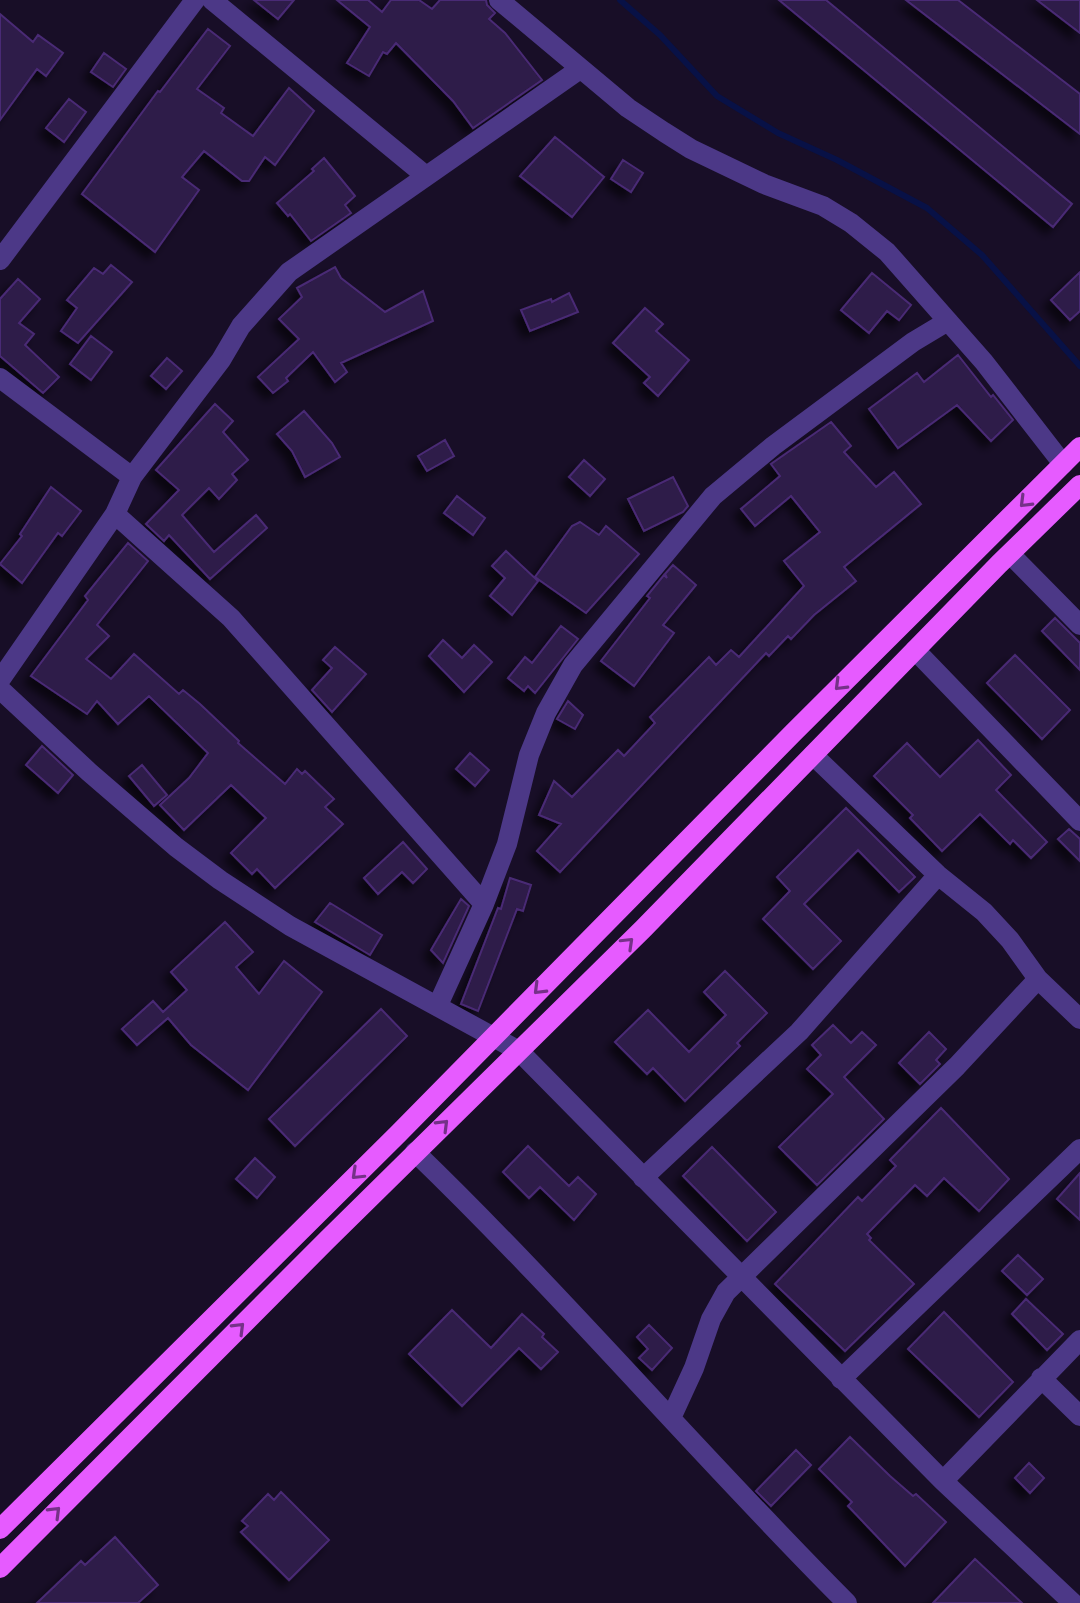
<svg xmlns="http://www.w3.org/2000/svg" width="1080" height="1603" viewBox="0 0 1080 1603" font-family="'Asap Condensed',sans-serif">
	<style>
		.lines { fill: none; stroke-linecap: round; stroke-linejoin: round }
		.stream { stroke: #081146; stroke-width: 6 }
		.building { fill: #2d1a48; stroke: #4a2b75; stroke-width: 2; filter: url(#shadow) }
		.minor { stroke: #4c3887; stroke-width: 20 }
		.major { stroke: #e65bff; stroke-width: 20 }
		.oneway { stroke: #753188 }
	</style>
	<defs>
		<filter id="shadow"><feDropShadow dx="-7" dy="7" stdDeviation="4" flood-color="#0009"/></filter>
	</defs>
	<rect width="100%" height="100%" fill="#180e27"/>
	<g class="lines">
		<path class="stream" d="M620,0L660,35L717,96L778,133L837,160L927,208L982,255L1080,366"/>
	</g>
	<path class="building" d="M254,0H294L278,19Z
		M337,0H368L382,12L391,0H419L432,9L440,0H486L487,5L495,13L489,19L505,33L542,80L473,128L453,101L396,43L387,54L383,52L369,76L347,63L370,27Z
		M779,0H826L1072,204L1053,227Z
		M906,0H958L1080,94V134Z
		M1037,0H1080V33Z
		M0,14L33,42L38,35L63,53L46,76L37,69L0,120Z
		M208,29L230,46L197,89L224,108L221,113L253,136L289,88L314,111L275,165L265,157L249,181H242L204,151L182,177L199,190L155,252L82,194L158,91L160,92Z
		M104,53L126,69L113,87L91,72Z
		M69,99L86,112L64,142L46,128Z
		M555,137L604,177L572,217L520,176Z
		M324,158L355,196L345,205L351,213L311,241L290,214L288,216L277,203L314,171L312,169Z
		M623,160L643,173L631,192L611,179Z
		M111,265L132,282L78,343L61,331L77,308L67,300L94,268L103,274Z
		M335,267L341,278L385,312L423,291L433,321L341,363L347,372L335,382L313,352L286,378L288,381L273,393L258,377L299,339L279,319L302,297L297,288Z
		M1080,272V311L1070,320L1051,300Z
		M872,273L911,305L899,320L887,311L869,333L841,310Z
		M18,279L40,299L19,323L34,334L25,345L59,377L43,393L0,356V299Z
		M569,293L578,312L530,331L521,310L551,299L552,302Z
		M645,308L663,324L656,331L689,360L658,396L644,383L650,377L613,343Z
		M91,336L112,352L91,380L70,364Z
		M958,355L991,397L993,395L1013,420L991,441L957,405L898,448L869,409L917,373L924,382Z
		M167,358L182,371L166,389L151,376Z
		M215,404L233,421L223,432L248,460L232,474L237,480L219,499L209,488L182,515L214,552L256,515L267,528L210,579L169,535L164,541L146,524L179,490L156,470Z
		M304,411L332,443L340,457L305,477L292,451L277,434Z
		M831,422L851,446L844,452L876,487L894,472L921,504L844,567L856,581L814,615L791,639L788,636L769,656L766,653L560,872L537,851L561,824L539,815L554,781L572,797L618,750L624,756L626,754L655,723L650,717L709,657L716,665L731,650L739,657L804,586L784,561L820,532L791,496L755,526L741,509L780,476L771,464Z
		M445,440L454,456L427,471L418,456Z
		M584,460L605,479L590,496L569,477Z
		M673,477L688,506L683,512L644,531L628,499Z
		M51,487L81,511L62,536L58,533L22,583L0,564L22,536L20,534Z
		M457,496L485,518L473,535L444,513Z
		M580,522L599,535L606,526L639,554L586,613L535,577L572,526Z
		M128,543L148,561L97,625L109,636L86,659L111,679L134,654L179,694L183,690L200,704L239,741L238,743L285,784L297,769L302,774L305,771L334,799L325,807L343,824L275,888L257,869L252,874L231,853L266,818L231,785L184,830L160,805L189,778L208,753L149,696L118,724L97,701L87,714L31,676L88,600L85,596Z
		M506,551L538,581L512,615L490,596L505,578L492,566Z
		M673,565L696,585L663,625L674,633L634,686L601,661L650,598L647,596L664,575L667,578L665,574Z
		M1055,618L1080,643V670L1042,631Z
		M561,626L578,639L535,693L528,686L524,691L508,678L525,657L532,663Z
		M443,640L462,658L474,645L492,662L464,692L429,656Z
		M335,647L366,674L332,712L312,690L332,668L323,660Z
		M1015,655L1070,710L1042,739L987,683Z
		M568,701L583,715L575,729L557,719Z
		M978,740L1011,775L996,790L1047,842L1031,858L1013,840L1010,844L980,814L942,851L910,818L913,815L874,776L907,743L940,777Z
		M42,746L73,775L58,793L26,765Z
		M470,753L489,770L475,786L456,769Z
		M142,765L167,795L154,806L129,776Z
		M846,808L915,877L899,892L858,850L804,904L841,941L813,969L763,919L790,891L777,877Z
		M1069,829L1080,839V861L1058,839Z
		M403,842L427,869L413,883L402,872L378,894L364,878Z
		M510,878L531,885L523,911L517,909L478,1011L461,1004L498,908L501,909Z
		M461,899L469,906L443,963L431,950Z
		M330,903L382,935L370,955L315,922Z
		M225,922L253,952L236,967L259,994L284,961L322,992L248,1090L191,1045L168,1018L137,1045L122,1029L153,1001L163,1012L187,990L171,972Z
		M725,971L767,1013L737,1043L740,1046L685,1101L653,1068L647,1074L615,1042L648,1010L689,1052L726,1015L704,992Z
		M381,1009L407,1036L295,1146L269,1119Z
		M833,1025L851,1043L862,1032L876,1045L844,1077L884,1119L817,1185L779,1147L833,1094L807,1069L821,1055L812,1045Z
		M929,1032L946,1049L936,1060L940,1064L920,1084L899,1063Z
		M941,1108L1009,1179L979,1211L944,1178L927,1196L915,1185L867,1234L871,1238L869,1240L914,1284L845,1351L775,1284L858,1197L862,1201L896,1166L890,1160Z
		M528,1146L569,1186L578,1177L596,1194L574,1220L540,1187L529,1198L503,1172Z
		M712,1147L776,1212L747,1241L683,1176Z
		M255,1158L275,1177L257,1198L236,1179Z
		M1080,1173V1220L1057,1199Z
		M1018,1255L1043,1279L1027,1295L1002,1271Z
		M1026,1299L1063,1334L1047,1350L1012,1314Z
		M452,1310L491,1348L522,1314L544,1334L542,1337L558,1352L541,1369L519,1348L462,1406L409,1354Z
		M944,1312L1013,1382L979,1417L908,1349Z
		M649,1325L672,1348L652,1370L639,1358L648,1349L637,1337Z
		M850,1437L890,1476L913,1496L916,1494L946,1522L905,1566L848,1506L852,1502L819,1469Z
		M796,1450L811,1465L771,1506L756,1491Z
		M1029,1463L1044,1478L1030,1493L1015,1478Z
		M281,1492L329,1540L289,1580L241,1532L248,1526L242,1521L268,1494L274,1500Z
		M115,1537L158,1585L138,1603H37L81,1561L85,1565Z
		M975,1559L1022,1603H933Z"/>
	<g class="lines">
		<path class="minor" d="M212,0L426,176
			M499,0L628,108L664,132L691,149L764,184L823,206L851,223L887,252L984,362L1063,464
			M0,260L195,0
			M0,378L132,477
			M115,514L231,618L484,904
			M1010,554L1080,625
			M915,650L1080,821
			M0,680L115,514L132,477L221,360L241,326L289,272L580,69
			M0,689L89,772L176,847L220,880L290,926L519,1051L943,1481L1073,1603
			M813,755L938,875L984,912L1010,940L1038,979L1080,1019
			M438,1005L484,904L507,844L529,755L546,713L573,665L713,496L773,446L913,342L948,321
			M415,1152C565,1297 700,1456 847,1603
			M643,1178L799,1032L938,875
			M1041,1378L1080,1416
			M841,1379L1080,1149
			M671,1418L694,1368L711,1319L726,1292L957,1066L1038,979
			M943,1481L1080,1340"/>
		<path class="major" d="M0,1529L398,1134L793,733L1080,447
			M0,1568L327,1240L643,929L999,564L1080,485"/>
	</g>
	<defs><path id="oneway-chevron" d="M-2-3.5L2.5 0L-2 3.5" fill="none" stroke-width="1.6" stroke-linecap="round" stroke-linejoin="round" transform="scale(2)"/></defs>
	<g class="oneway">
		<use href="#oneway-chevron" transform="translate(1025 502) rotate(135)"/>
		<use href="#oneway-chevron" transform="translate(840 685) rotate(135)"/>
		<use href="#oneway-chevron" transform="translate(628 943) rotate(-44)"/>
		<use href="#oneway-chevron" transform="translate(539 989) rotate(135)"/>
		<use href="#oneway-chevron" transform="translate(443 1125) rotate(-45)"/>
		<use href="#oneway-chevron" transform="translate(357 1174) rotate(136)"/>
		<use href="#oneway-chevron" transform="translate(239 1328) rotate(-45)"/>
		<use href="#oneway-chevron" transform="translate(55 1512) rotate(-45)"/>
	</g>
</svg>
